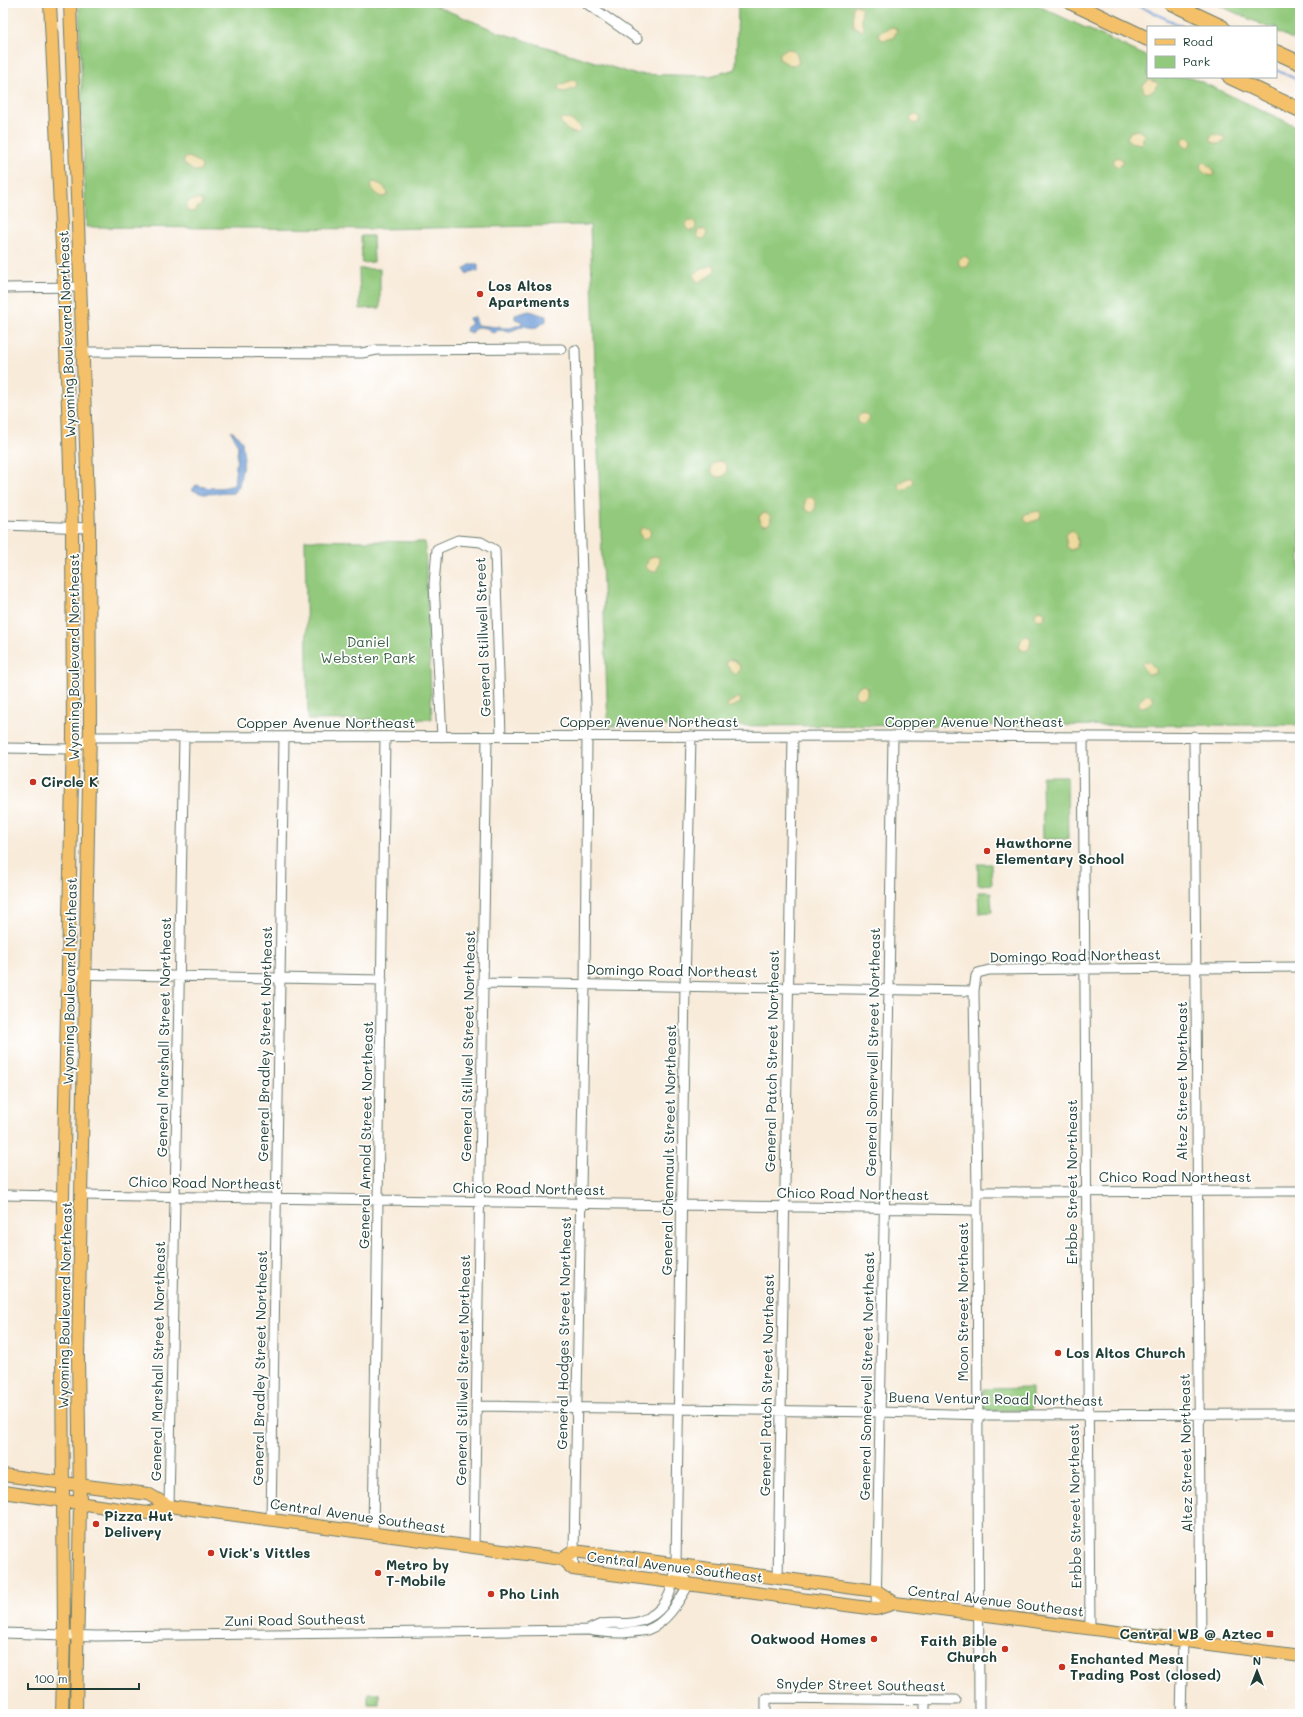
<svg xmlns="http://www.w3.org/2000/svg" width="1303" height="1717" viewBox="0 0 1303 1717" font-family="Mali,sans-serif">
	<style>
		.green { fill: #92c97c; stroke: #588358 }
		.sand { fill: #eeda9e; stroke: #868c69 }
		.water { fill: #6f9dd7; stroke: #476d86 }
		.lines { fill: none; stroke-linecap: round; stroke-linejoin: round }
		.stream { stroke: #6f9dd7; stroke-width: 2 }
		.minor-casing { stroke: #6b7a6e; stroke-width: 11 }
		.major-casing { stroke: #6b7a6e; stroke-width: 14 }
		.highway-casing { stroke: #6b7a6e; stroke-width: 16 }
		.minor { stroke: #fff; stroke-width: 9 }
		.major { stroke: #f4c16a; stroke-width: 12 }
		.highway { stroke: #f4c16a; stroke-width: 14 }
		.poi-dot { fill: #c8321e; stroke: #fff; stroke-width: 1.5 }
		.labels { text-anchor: middle; stroke-width: 3.5; stroke-linejoin: round; paint-order: stroke }
		.poi-label { font-size: 14px; font-weight: bold; fill: #1f3d34; stroke: #fff; text-anchor: start }
		.street-label { font-size: 14px; fill: #1f3d34; stroke: #fff }
		.park-label { font-size: 14px; fill: #3c6046; stroke: #fff }
	</style>
	<rect width="100%" height="100%" fill="#fff"/>
	<filter id="ink" filterUnits="userSpaceOnUse"><feTurbulence type="fractalNoise" baseFrequency=".025" numOctaves="2"/><feDisplacementMap in="SourceGraphic" scale="8" xChannelSelector="R" yChannelSelector="G"/><feConvolveMatrix kernelMatrix="1 2 1 2 8 2 1 2 1" color-interpolation-filters="sRGB"/></filter>
	<filter id="wash" filterUnits="userSpaceOnUse"><feTurbulence type="fractalNoise" baseFrequency=".012" numOctaves="4" result="noise"/><feDisplacementMap in="SourceGraphic" scale="16" xChannelSelector="R" yChannelSelector="G"/><feGaussianBlur stdDeviation="0.9" result="paint"/><feColorMatrix in="noise" values="0 0 0 0 0 0 0 0 0 0 0 0 0 0 0 0 0 1.4 0 .05"/><feComposite in="paint" operator="in"/></filter>
	<g filter="url(#wash)">
		<rect width="100%" height="100%" fill="#f8ebda"/>
		<path class="green" d="M79,3H429L501,33L634,74L710,76L736,69L738,3H1032L1148,57V77H1191L1300,128V725L608,726L590,225L378,229L86,227Z
			M1214,3H1300V43L1276,31V27H1267Z
			M361,236H373L374,262L362,263Z
			M359,269H380V308L360,309Z
			M305,540L425,542L432,719L308,720Z
			M1042,776H1067L1068,839H1043Z
			M978,864H991L992,884L978,885Z
			M978,892H991L992,912L979,913Z
			M1032,1388V1410L987,1411L983,1407V1389Z
			M368,1693H379V1704H368Z"/>
		<path class="sand" d="M855,5H857L862,9L861,20L864,29L862,31L853,26L852,7Z
			M892,27L895,28L897,31L893,38L884,40L879,38L878,33Z
			M786,49C794,48 800,56 798,64L790,65L779,59L780,53Z
			M573,80L577,82L576,88L565,92L560,91L558,88L559,85Z
			M1149,80L1156,82L1158,84L1154,90L1147,93L1144,92L1142,86Z
			M910.5 119a4.5 4.5 0 1 1 9 0a4.5 4.5 0 1 1-9 0Z
			M562,118C569,118 576,123 581,128L579,133C571,135 563,127 560,120Z
			M1137,130L1142,132L1144,136L1141,144L1130,142L1127,138L1130,132Z
			M1214,134L1225,137L1226,141L1219,144L1212,142L1210,138Z
			M1182 142a5 5 0 1 1 10 0a5 5 0 1 1-10 0Z
			M189,157L197,161L202,166L201,170L194,171L184,164V158Z
			M1113.5 162a4.5 4.5 0 1 1 9 0a4.5 4.5 0 1 1-9 0Z
			M1204,162L1214,170V175C1207,177 1201,172 1200,165Z
			M374,182L382,185L388,193L387,196L381,197L371,189V184Z
			M197,199L203,201L201,205L193,212L187,211L186,205L190,201Z
			M686 226a5 5 0 1 1 10 0a5 5 0 1 1-10 0Z
			M697 234a5 5 0 1 1 10 0a5 5 0 1 1-10 0Z
			M958.5 262a5.5 5.5 0 1 1 11 0a5.5 5.5 0 1 1-11 0Z
			M711,265H714L715,269L713,274L699,282L695,280L694,273Z
			M857.5 419a5.5 5.5 0 1 1 11 0a5.5 5.5 0 1 1-11 0Z
			M711 469a8 8 0 1 1 16 0a8 8 0 1 1-16 0Z
			M908,478H912L913,483L905,490L900,489L898,484Z
			M808,497L813,498L816,503L815,510L812,513L805,509V501Z
			M1038,511L1041,514L1040,519L1028,523L1025,521L1024,516L1025,514Z
			M759 519a6 6 0 1 1 12 0a6 6 0 1 1-12 0Z
			M639.5 533a5.5 5.5 0 1 1 11 0a5.5 5.5 0 1 1-11 0Z
			M1072,530L1077,535L1078,542L1076,548L1071,550L1067,547L1065,534Z
			M653,556L659,557L660,563L657,570L653,572L647,569L646,566L648,560Z
			M1035 615a5 5 0 1 1 10 0a5 5 0 1 1-10 0Z
			M1027,636L1030,637L1031,641L1029,649L1025,651L1020,649L1019,646L1022,638Z
			M729,660H734L739,664L740,670L736,675C732,672 726,666 726,662Z
			M1148,661L1155,668V674H1148L1142,667V662Z
			M864,685L867,688V695C863,699 859,700 855,696V693L859,686Z
			M1147,694L1153,697L1154,701L1146,706L1141,707L1139,705V701Z
			M737,698H740L741,703L728,708L727,704Z"/>
		<path class="water" d="M471,264H478V272L472,271L467,274L464,269Z
			M529,311C535,312 540,315 546,316V321L535,328L523,326L511,331L498,330L495,333L490,332L487,328L477,327L473,330L472,333L466,331L467,327L472,324L469,318L475,317L476,320V324L478,325L496,327L500,326L501,328H510L522,324L521,321L515,319V315Z
			M231,431L237,435L242,442L244,459L239,486L233,493L203,494L192,490L196,485C210,489 221,489 234,485L238,446Z"/>
		<g class="lines">
			<path class="stream" d="M1132,3L1184,27
				M1276,70L1300,81"/>
		</g>
	</g>
	<g filter="url(#ink)">
		<g class="lines">
			<g class="minor-casing">
				<path id="minor" d="M586,3L637,39
					M3,288L80,287
					M83,352L362,353L377,350L561,349
					M3,525L89,528
					M1083,736L1090,1629
					M1194,736L1201,1642
					M442,737L434,584L437,549L458,540L481,542L495,550L501,737
					M3,748L72,749L90,737L901,736L1300,738
					M69,974L382,980
					M483,983L974,991
					M977,1192L1300,1191
					M3,1195L63,1196
					M81,1195L976,1210
					M476,1406L880,1412L985,1415L1300,1414
					M169,1506L184,737
					M271,1519L284,738
					M373,1534L385,737
					M474,1547L487,737
					M573,1569L574,1551L585,984L587,737L575,350
					M778,1579L793,736
					M876,1609L889,989L893,736
					M588,1630C592,1628 598,1625 602,1624C613,1622 625,1625 637,1622C666,1614 673,1592 676,1565L685,985L691,736
					M3,1633L96,1636L588,1630C600,1633 610,1633 622,1633C630,1632 640,1632 647,1630C667,1623 679,1601 689,1584L676,1565
					M766,1714V1698L956,1700
					M925,1714V1700
					M979,1714L977,1192L974,991L976,976L978,973L989,970L1300,967
					M1181,1714L1183,1640"/>
			</g>
			<g class="major-casing">
				<path id="major" d="M50,3L64,288L72,527L73,735L63,1196L62,1357L64,1634L62,1714
					M70,3L89,528L90,728L78,1356L80,1504L76,1711L75,1714
					M3,1475L148,1494L169,1506
					M3,1492L147,1513L169,1506L562,1559L573,1569L876,1609L895,1603L1300,1656
					M562,1559L574,1551L877,1591L895,1603"/>
			</g>
			<g class="highway-casing">
				<path id="highway" d="M1072,3L1148,39
					M1171,3L1222,27
					M1276,52L1300,63
					M1230,77L1300,110"/>
			</g>
			<use href="#minor" class="minor"/>
			<use href="#major" class="major"/>
			<use href="#highway" class="highway"/>
		</g>
	</g>
	<g class="poi-dot">
		<circle cx="480" cy="294" r="4"/>
		<circle cx="33" cy="782" r="4"/>
		<circle cx="987" cy="851" r="4"/>
		<circle cx="1058" cy="1353" r="4"/>
		<circle cx="96" cy="1524" r="4"/>
		<circle cx="211" cy="1553" r="4"/>
		<circle cx="378" cy="1573" r="4"/>
		<circle cx="491" cy="1594" r="4"/>
		<rect x="1266" y="1630" width="8" height="8" rx="2"/>
		<circle cx="874" cy="1639" r="4"/>
		<circle cx="1005" cy="1649" r="4"/>
		<circle cx="1062" cy="1667" r="4"/>
	</g>
	<g class="labels">
		<g class="poi-label">
			<text x="488" y="291">Los Altos<tspan x="488" dy="16">Apartments</tspan></text>
			<text x="41" y="787">Circle K</text>
			<text x="995" y="848">Hawthorne<tspan x="995" dy="16">Elementary School</tspan></text>
			<text x="1066" y="1358">Los Altos Church</text>
			<text x="104" y="1521">Pizza Hut<tspan x="104" dy="16">Delivery</tspan></text>
			<text x="219" y="1558">Vick's Vittles</text>
			<text x="386" y="1570">Metro by<tspan x="386" dy="16">T-Mobile</tspan></text>
			<text x="499" y="1599">Pho Linh</text>
			<text x="1262" y="1639" text-anchor="end">Central WB @ Aztec</text>
			<text x="866" y="1644" text-anchor="end">Oakwood Homes</text>
			<text x="997" y="1646" text-anchor="end">Faith Bible<tspan x="997" dy="16">Church</tspan></text>
			<text x="1070" y="1664">Enchanted Mesa<tspan x="1070" dy="16">Trading Post (closed)</tspan></text>
		</g>
		<g class="street-label">
			<text transform="translate(67 334) rotate(-92)" y="5">Wyoming Boulevard Northeast</text>
			<text transform="translate(483 637) rotate(-92)" y="5">General Stillwell Street</text>
			<text transform="translate(74 657) rotate(-90)" y="5">Wyoming Boulevard Northeast</text>
			<text x="649" y="727">Copper Avenue Northeast</text>
			<text x="974" y="727">Copper Avenue Northeast</text>
			<text x="326" y="728">Copper Avenue Northeast</text>
			<text transform="translate(1075 956) rotate(-1)" y="5">Domingo Road Northeast</text>
			<text transform="translate(672 971) rotate(1)" y="5">Domingo Road Northeast</text>
			<text transform="translate(70 981) rotate(-89)" y="5">Wyoming Boulevard Northeast</text>
			<text transform="translate(164 1037) rotate(-89)" y="5">General Marshall Street Northeast</text>
			<text transform="translate(265 1044) rotate(-89)" y="5">General Bradley Street Northeast</text>
			<text transform="translate(468 1046) rotate(-89)" y="5">General Stillwel Street Northeast</text>
			<text transform="translate(873 1052) rotate(-89)" y="5">General Somervell Street Northeast</text>
			<text transform="translate(772 1061) rotate(-89)" y="5">General Patch Street Northeast</text>
			<text transform="translate(1182 1081) rotate(-90)" y="5">Altez Street Northeast</text>
			<text transform="translate(366 1135) rotate(-89)" y="5">General Arnold Street Northeast</text>
			<text transform="translate(669 1150) rotate(-89)" y="5">General Chennault Street Northeast</text>
			<text x="1175" y="1182">Chico Road Northeast</text>
			<text transform="translate(1072 1182) rotate(-90)" y="5">Erbbe Street Northeast</text>
			<text transform="translate(205 1183) rotate(1)" y="5">Chico Road Northeast</text>
			<text transform="translate(529 1189) rotate(1)" y="5">Chico Road Northeast</text>
			<text transform="translate(853 1194) rotate(1)" y="5">Chico Road Northeast</text>
			<text transform="translate(963 1302) rotate(-90)" y="5">Moon Street Northeast</text>
			<text transform="translate(65 1305) rotate(-89)" y="5">Wyoming Boulevard Northeast</text>
			<text transform="translate(564 1333) rotate(-89)" y="5">General Hodges Street Northeast</text>
			<text transform="translate(158 1361) rotate(-89)" y="5">General Marshall Street Northeast</text>
			<text transform="translate(260 1368) rotate(-89)" y="5">General Bradley Street Northeast</text>
			<text transform="translate(463 1370) rotate(-89)" y="5">General Stillwel Street Northeast</text>
			<text transform="translate(867 1376) rotate(-89)" y="5">General Somervell Street Northeast</text>
			<text transform="translate(767 1385) rotate(-89)" y="5">General Patch Street Northeast</text>
			<text transform="translate(996 1399) rotate(1)" y="5">Buena Ventura Road Northeast</text>
			<text transform="translate(1186 1453) rotate(-91)" y="5">Altez Street Northeast</text>
			<text transform="translate(1075 1506) rotate(-91)" y="5">Erbbe Street Northeast</text>
			<text transform="translate(358 1516) rotate(8)" y="5">Central Avenue Southeast</text>
			<text transform="translate(675 1567) rotate(7)" y="5">Central Avenue Southeast</text>
			<text transform="translate(996 1601) rotate(7)" y="5">Central Avenue Southeast</text>
			<text transform="translate(295 1620) rotate(-1)" y="5">Zuni Road Southeast</text>
			<text transform="translate(861 1685) rotate(1)" y="5">Snyder Street Southeast</text>
		</g>
		<g class="park-label">
			<text x="368" y="647">Daniel<tspan x="368" dy="16">Webster Park</tspan></text>
		</g>
	</g>
	<rect width="1303" height="1717" fill="none" stroke="#fff" stroke-width="16"/>
	<rect x="1147" y="26" width="130" height="52" fill="#ffffff" stroke="#a5b1ae"/>
	<rect x="1155" y="39" width="20" height="6" fill="#f4c16a" stroke="#a5b1ae"/>
	<text x="1183" y="46" font-size="12" fill="#1f3d34">Road</text>
	<rect x="1155" y="56" width="20" height="12" fill="#92c97c" stroke="#a5b1ae"/>
	<text x="1183" y="66" font-size="12" fill="#1f3d34">Park</text>
	<g transform="translate(1257 1671)" stroke="#ffffff" stroke-width="3" paint-order="stroke">
	<path d="M0-3L7 15L0 10L-7 15Z" fill="#1f3d34"/>
	<text y="-6" font-size="11" font-weight="bold" text-anchor="middle" fill="#1f3d34">N</text>
	</g>
	<path d="M28 1683v6h111v-6" fill="none" stroke="#1f3d34" stroke-width="2"/>
	<text x="34" y="1683" font-size="12" fill="#1f3d34" stroke="#ffffff" stroke-width="3" paint-order="stroke">100 m</text>
</svg>
